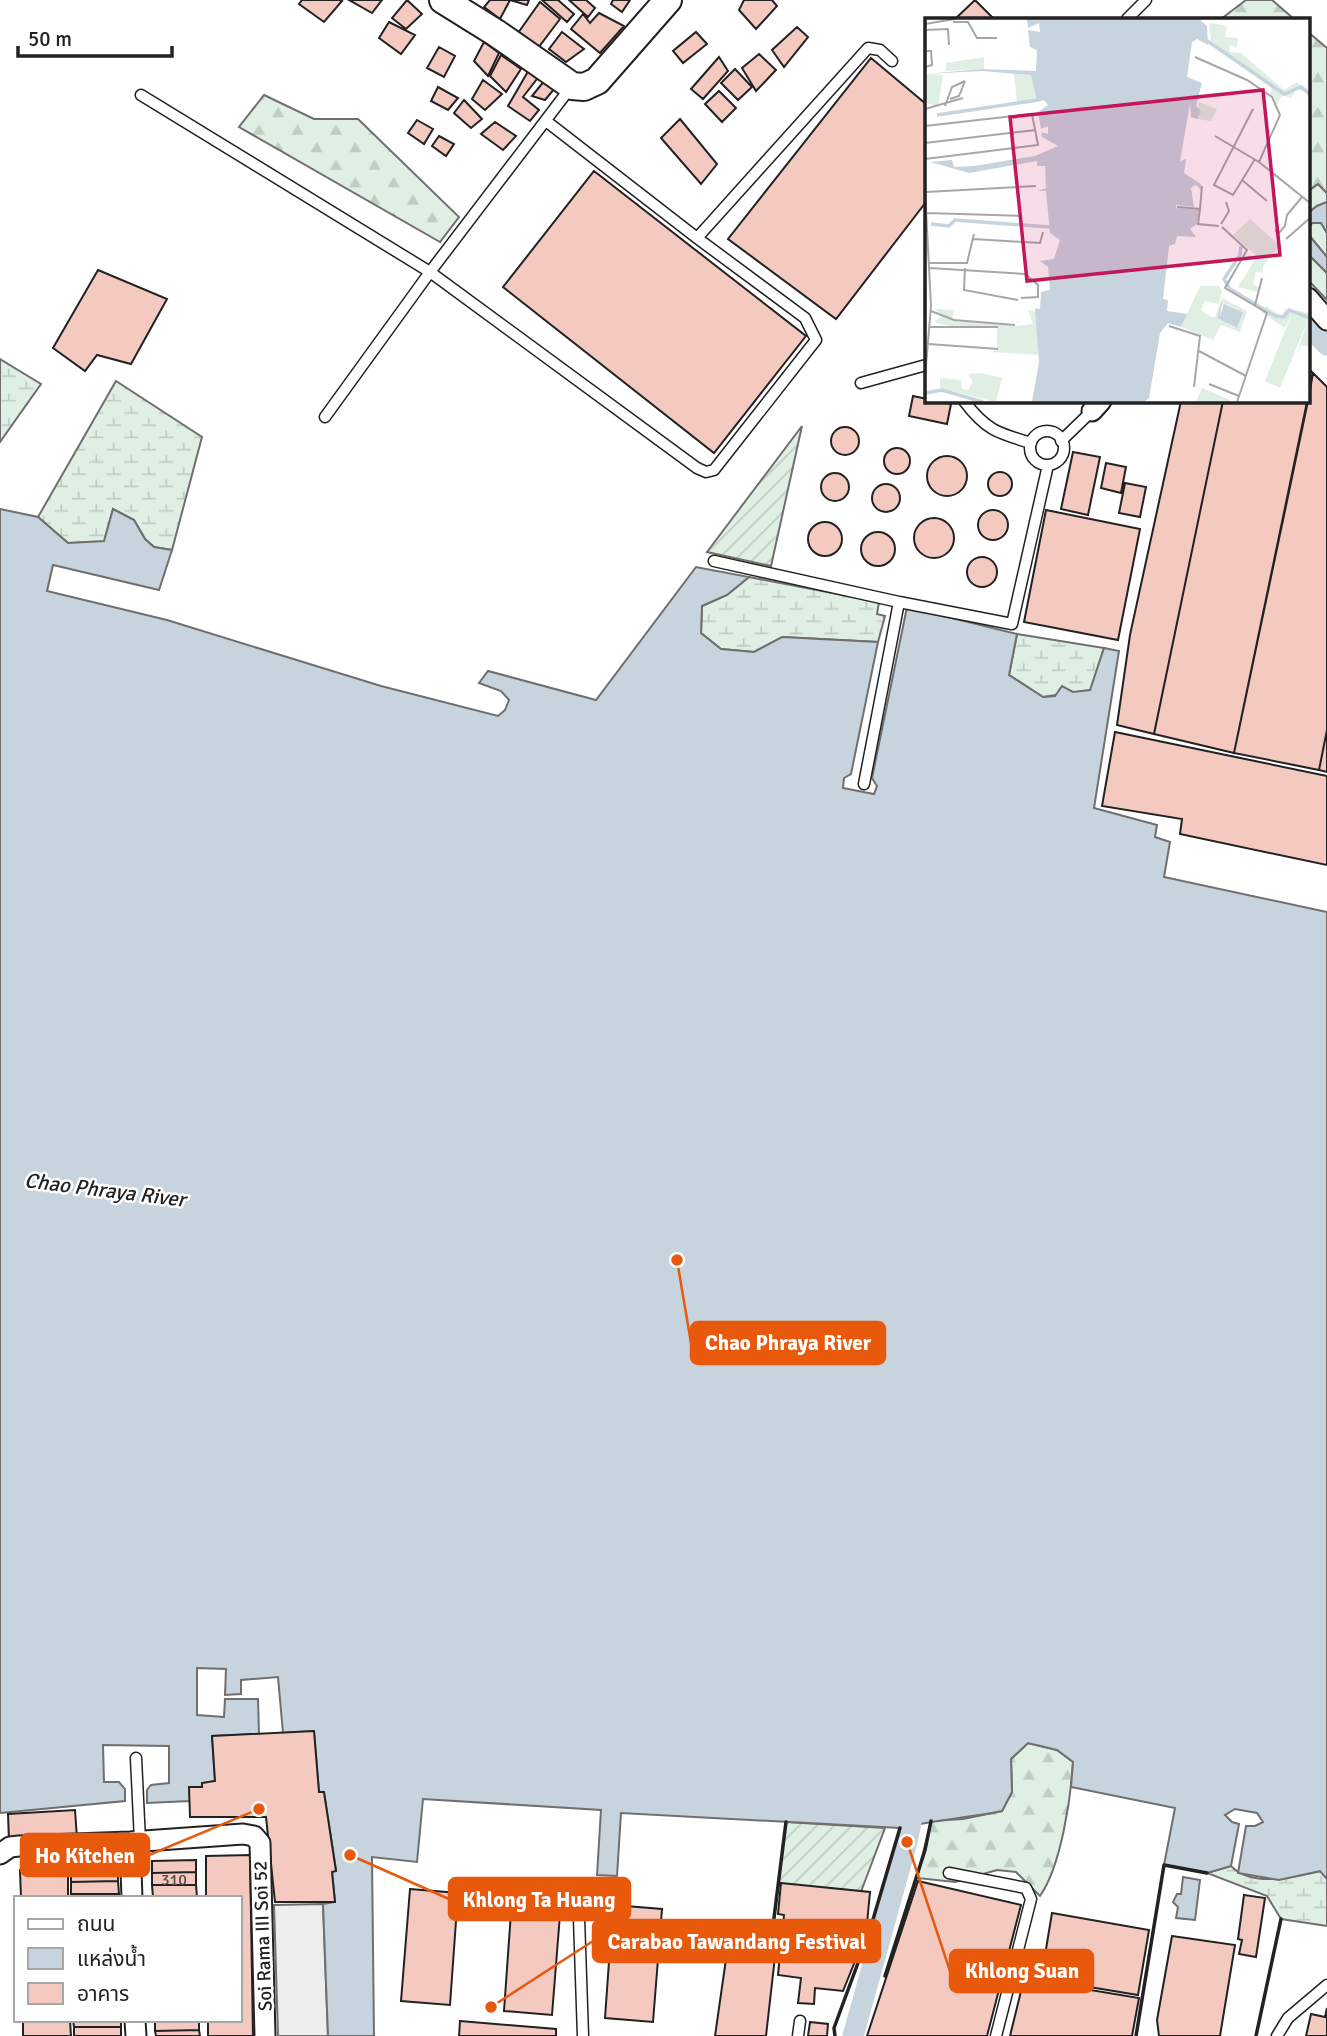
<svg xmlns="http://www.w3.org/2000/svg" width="1327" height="2036" viewBox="0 0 1327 2036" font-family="Signika,'Noto Sans Thai',sans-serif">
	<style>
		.grass { fill: url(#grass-tufts); stroke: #6f6f6f; stroke-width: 2 }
		.forest { fill: url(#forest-firs); stroke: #6f6f6f; stroke-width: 2 }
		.wetland { fill: url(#wetland-marsh); stroke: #6f6f6f; stroke-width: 2 }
		.garden { fill: url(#garden-furrows); stroke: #6f6f6f; stroke-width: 2 }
		.parking { fill: #ededed; stroke: #6f6f6f; stroke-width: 2 }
		.water { fill: #c7d3dd; stroke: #6f6f6f; stroke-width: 2 }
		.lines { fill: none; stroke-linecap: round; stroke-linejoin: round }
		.canal { stroke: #c7d3dd; stroke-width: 21 }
		.building { fill: #f3c9c0; stroke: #222; stroke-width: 2 }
		.lane-casing { stroke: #222; stroke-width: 13 }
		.street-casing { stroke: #222; stroke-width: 23 }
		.secondary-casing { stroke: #222; stroke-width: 30 }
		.lane { stroke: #fff; stroke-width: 10 }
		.street { stroke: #fff; stroke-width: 19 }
		.secondary { stroke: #fff; stroke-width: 26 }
		.wall { stroke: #222; stroke-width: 3.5 }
		.labels { text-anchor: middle; stroke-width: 5; stroke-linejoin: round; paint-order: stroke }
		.number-label { font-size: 16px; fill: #564c4a }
		.street-label { font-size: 19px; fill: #222; stroke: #fff }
		.water-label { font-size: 21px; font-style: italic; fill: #222; stroke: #fff }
		.inset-river { fill: none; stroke: #c7d3dd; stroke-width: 3.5 }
		.inset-road { fill: none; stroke: #a7a7a7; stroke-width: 2 }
		.view { fill: #c2185b; fill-opacity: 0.15; stroke: #c2185b; stroke-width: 3.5 }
		.inset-edge { fill: none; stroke: #222; stroke-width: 3.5 }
		.leader { fill: none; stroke: #e8590c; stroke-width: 2.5 }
		.callout-dot { fill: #e8590c; stroke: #fff; stroke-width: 2.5 }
		.callout { fill: #e8590c; stroke: #e8590c; stroke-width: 2.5 }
		.callout-label { font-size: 21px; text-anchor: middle; font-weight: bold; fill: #fff }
	</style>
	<defs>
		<pattern id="grass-tufts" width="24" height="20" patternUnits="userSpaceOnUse" patternTransform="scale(1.75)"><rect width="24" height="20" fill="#e0efe3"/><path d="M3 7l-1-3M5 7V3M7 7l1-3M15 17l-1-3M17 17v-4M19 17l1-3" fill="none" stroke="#c0cdc2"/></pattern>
		<pattern id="forest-firs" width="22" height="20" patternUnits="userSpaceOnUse" patternTransform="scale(1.75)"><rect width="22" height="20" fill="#e0efe3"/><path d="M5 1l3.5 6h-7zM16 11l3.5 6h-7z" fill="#c0cdc2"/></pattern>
		<pattern id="wetland-marsh" width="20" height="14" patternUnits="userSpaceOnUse" patternTransform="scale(1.75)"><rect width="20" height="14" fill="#e0efe3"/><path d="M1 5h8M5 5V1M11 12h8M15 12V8" fill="none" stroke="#c0cdc2"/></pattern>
		<pattern id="garden-furrows" width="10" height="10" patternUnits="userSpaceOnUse" patternTransform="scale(1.75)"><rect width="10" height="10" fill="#e0efe3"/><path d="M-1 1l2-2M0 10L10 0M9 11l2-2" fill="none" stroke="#c0cdc2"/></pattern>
	</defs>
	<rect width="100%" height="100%" fill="#fff"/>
	<path class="grass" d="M1318,184L1327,193V202L1317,206L1308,213V191Z
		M1312,223H1321L1327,233V257L1308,234V229Z
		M1308,254L1327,273V300L1308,280Z"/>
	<path class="forest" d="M1246,0H1272L1294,19H1221Z
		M1308,32L1327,48V193L1318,184L1308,191Z
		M264,95L314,119H358L459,217L440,242L239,127Z
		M1028,1743L1057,1750L1073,1762C1071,1798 1061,1866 1040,1896L1016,1872L997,1870L955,1882L917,1878L931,1821L963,1819L1002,1811L1012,1792L1011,1759Z"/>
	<path class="wetland" d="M0,359L41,384L0,442Z
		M116,381L202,437L172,550L154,547L145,539L134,520L113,509L104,542L68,543L38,517Z
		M749,577L879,602L877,614L885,616L878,642L783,637L754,652L721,649L701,633L702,606L727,595Z
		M1017,634L1104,648L1091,690L1043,697L1009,675Z
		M1231,1866C1252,1888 1294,1877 1321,1871L1327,1879V1926L1281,1919L1267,1896L1207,1873Z"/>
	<path class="garden" d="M802,426L771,566L707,552Z
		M786,1822L885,1828L859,1897L778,1886Z"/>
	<path class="parking" d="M323,1904L328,2036H278L274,1905Z"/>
	<path class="water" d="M1327,202V233L1321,223H1312L1308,229V213L1317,206Z
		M1308,234L1327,257V273L1308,254Z
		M0,509L38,517L68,543L104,541L113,509L134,520L145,539L154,547L172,550L159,590L53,565L47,591L167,620L381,686L498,716L505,710L509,700L501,691L479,683L488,671L596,700L696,567L749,577L727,595L702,606L701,633L721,649L754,652L782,637L878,642L851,774L844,778L843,788L874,794L877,786L872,778L907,607L1017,634L1009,675L1043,697L1055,696L1062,686L1073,692L1090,690L1104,648L1119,651L1094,808L1157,825L1155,837L1170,842L1164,877L1327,912V1879L1320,1871L1279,1880L1238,1873L1246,1826H1255L1263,1822L1257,1813L1235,1809L1225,1815L1232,1822L1239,1824L1231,1866L1207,1873L1164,1865L1175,1808L1071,1787L1073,1762L1057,1750L1028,1743L1011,1759L1012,1792L1002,1811C968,1818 933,1820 900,1828L621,1813L617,1876L597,1875L601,1810L423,1799L417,1862L372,1857L374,2036H328L323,1904L335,1902L332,1872L336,1870L324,1793L319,1792L314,1731L283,1733L278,1677L241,1680V1694L225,1695L226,1669L197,1668V1715L224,1717L225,1699H258L259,1734L212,1736L215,1781L202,1783V1787H189L190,1801L147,1803V1790L151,1785L169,1783V1746L103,1745L104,1782H119L125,1789V1801L0,1813Z
		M1183,1877L1200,1880L1195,1920L1176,1918L1178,1907L1173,1902L1177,1894H1181Z"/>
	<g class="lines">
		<path class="canal" d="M1308,326L1327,345
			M853,2036L907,1842L916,1798"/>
	</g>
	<path class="building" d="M302,0H339L342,1L324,22L299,4Z
		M349,0H382L372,13Z
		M407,0L422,14L406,29L392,18Z
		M490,0H529L527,5L510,0L500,19L484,7Z
		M542,0H558L574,14L567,22Z
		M569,0H586L595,8L588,17Z
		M613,0H630L622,12L611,4Z
		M744,0H772L777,6L756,29L739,10Z
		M975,0L994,19H955Z
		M540,2L560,19L538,48L518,33Z
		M599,13L624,26L600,53L571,29L583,14L590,23Z
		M389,22L415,35L401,54L379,38Z
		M797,27L808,37L784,67L772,50Z
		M562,32L584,49L566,62L549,49Z
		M696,32L707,44L683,63L673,51Z
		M484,42L499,53L488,76L474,61Z
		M439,47L455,56L444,77L427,68Z
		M759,54L776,70L756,91L742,68Z
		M501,55L521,69L506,92L490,76Z
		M719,57L728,71L703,99L691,89Z
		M871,58L926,104V202L836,319L728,239Z
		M530,68L540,75L523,97L539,110L530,121L508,106Z
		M735,69L752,87L738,100L721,83Z
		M483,80L502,94L485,110L472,99Z
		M545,80L555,88L545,100L532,96Z
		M438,87L458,98L448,110L431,101Z
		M719,91L736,108L722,122L705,104Z
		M464,100L482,119L471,128L454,113Z
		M680,119L717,164L701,184L661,138Z
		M417,120L433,129L424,144L408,133Z
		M495,122L516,136L503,150L481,134Z
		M439,136L454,144L446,156L432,146Z
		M594,171L806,336L714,453L503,287Z
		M98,270L167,299L131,364L97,355L85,371L53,348Z
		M1308,368L1313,373L1308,401Z
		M1313,373L1327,387V730L1319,770L1234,753Z
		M913,396L951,404L947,424L909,416Z
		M1181,401H1223L1154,734L1117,725L1130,635Z
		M1223,401H1308L1234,753L1154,734Z
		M831 441a14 14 0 1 1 28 0a14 14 0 1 1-28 0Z
		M884 461a13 13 0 1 1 26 0a13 13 0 1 1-26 0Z
		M1073,452L1100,457L1088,515L1061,509Z
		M927 476a20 20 0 1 1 40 0a20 20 0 1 1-40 0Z
		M1106,463L1126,467L1121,493L1101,488Z
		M988 484a12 12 0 1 1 24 0a12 12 0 1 1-24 0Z
		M821 487a14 14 0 1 1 28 0a14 14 0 1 1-28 0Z
		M1125,483L1146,487L1140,517L1119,513Z
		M872 498a14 14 0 1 1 28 0a14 14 0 1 1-28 0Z
		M1046,510L1140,529L1118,640L1024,622Z
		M978 525a15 15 0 1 1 30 0a15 15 0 1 1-30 0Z
		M914 538a20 20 0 1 1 40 0a20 20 0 1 1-40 0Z
		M808 539a17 17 0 1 1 34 0a17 17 0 1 1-34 0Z
		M861 549a17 17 0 1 1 34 0a17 17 0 1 1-34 0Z
		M967 572a15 15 0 1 1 30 0a15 15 0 1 1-30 0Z
		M1327,730V772L1319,770Z
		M1115,732L1327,776V865L1180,834L1182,819L1102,806Z
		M314,1731L319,1792H324L336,1871L332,1872L335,1902H275L266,1817H190L189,1787H202V1783L215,1781L212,1736Z
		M75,1810L77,1838L9,1841L8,1814Z
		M250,1855L253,2036H208V2020H240V1898H206V1856Z
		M196,1860V1872L152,1873V1861Z
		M118,1869V1881L71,1882V1870Z
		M20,1870H68V1898H21Z
		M196,1872V1885H152V1873Z
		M118,1881L119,1894H71V1882Z
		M918,1881L1021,1905L987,2036H867Z
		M781,1883L870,1892L866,1934L843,1991L815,1988L814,2004L798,2003L801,1978L778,1975L784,1915L778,1914Z
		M152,1885H196L197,1897H153Z
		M410,1889L458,1893L450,2005L401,2001Z
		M71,1894H119V1898H71Z
		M1244,1895L1265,1898L1256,1957L1239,1954L1242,1940L1238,1939Z
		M512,1898L561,1902L552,2015L504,2011Z
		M613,1905L662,1909L653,2022L605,2018Z
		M1052,1913L1149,1930L1138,1995L1041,1979Z
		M730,1931L777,1939L766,2036H715Z
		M1172,1936L1235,1945L1220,2036H1159L1157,2020Z
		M1024,1979L1139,1998L1132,2036H1010Z
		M1327,2008V2036H1306L1311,2014L1325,2017Z
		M23,2020H70L71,2036H23Z
		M73,2020H121V2027H74Z
		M155,2020H199V2030L155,2031Z
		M460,2021L556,2029V2036H459Z
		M810,2022L828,2024L827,2036H808Z
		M74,2027H121V2036H74Z
		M199,2030L200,2036H156L155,2031Z"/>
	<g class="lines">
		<g class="lane-casing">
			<path id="lane" d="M1127,19L1146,0
				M141,95L430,272L697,468L706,472L714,470L816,340L805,318L697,238L546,121
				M697,238L868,48L880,50L892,61
				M861,383L926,365
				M964,401C986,430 997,433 1031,443
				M325,417L430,272L571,87
				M1030 448a17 17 0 1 1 34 0a17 17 0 1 1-34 0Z
				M1061,441L1092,411
				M714,561L899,602
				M864,784L899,602L1012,624L1048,465
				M136,1758L140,1841
				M949,1873L1026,1888L1031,1899L996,2036
				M578,1889L583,2036
				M798,2036L800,2021
				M1277,2036L1288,2018L1327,1985"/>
		</g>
		<g class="street-casing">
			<path id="street" d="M1308,298L1327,320
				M1092,411L1101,401
				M130,1842L132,1898
				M0,1854L10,1847L19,1846L130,1842L243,1834L254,1836L260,1843L265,2036
				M135,2020L136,2036"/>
		</g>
		<g class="secondary-casing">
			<path id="secondary" d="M443,0L496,33L572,86L584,87L597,81L668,0"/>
		</g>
		<use href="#lane" class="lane"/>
		<use href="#street" class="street"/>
		<use href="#secondary" class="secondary"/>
		<path class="wall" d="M771,1942L786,1822
			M885,1976L925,1850L931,1821
			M835,2036L834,2028L869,1933L900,1828
			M1136,2036L1164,1865L1207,1873
			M1256,2036L1281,1919"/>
	</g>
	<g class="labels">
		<g class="number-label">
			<text x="174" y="1885">310</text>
		</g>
		<g class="street-label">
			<text transform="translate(262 1936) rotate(-92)" y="7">Soi Rama III Soi 52</text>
		</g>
		<g class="water-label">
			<text transform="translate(105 1190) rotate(7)" y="7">Chao Phraya River</text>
		</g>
	</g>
	<g transform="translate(925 18)">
		<rect width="385" height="385" fill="#fff"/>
		<path d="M0,56L18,57L13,88L0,85ZM367,295L382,304L355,370L340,363ZM57,355L77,360L71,384L15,370V360L36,362L37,371L43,372L48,364L43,356Z" fill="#e0efe3"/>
		<path d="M325,201L355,228L338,248V255L331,254L328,266L334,270L332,274L313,269L332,238L308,217ZM341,288L356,298L361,291L385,295L384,329L376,327L371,338L382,304L367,295L360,310L336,294Z" fill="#e0efe3"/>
		<path d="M284,5L298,7L302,9L300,19L313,20L312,30L305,27L304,34L316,35L359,72L372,64L385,77L372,70L366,80L357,77L352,87L345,76L347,71L286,23ZM274,84L292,91L286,103L272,101ZM275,268H294L297,273L294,286L280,283L276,292L286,299H290L297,280L322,293L315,314L296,307L288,322L256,309ZM299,284L295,299L301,286L318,294L310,310L292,299ZM277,370L305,382L307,384H271Z" fill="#e0efe3" fill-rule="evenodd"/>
		<path d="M59,39V51L21,53V45ZM89,56L107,57L111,82L92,84ZM10,291L29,292L27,302L91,308L108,306L103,292L113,294V337L66,334L72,332V308L27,309L9,304L16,298Z" fill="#e0efe3"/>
		<path d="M102,1H274L282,8L283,27L272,21L267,24L262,59L277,65L271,88L276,93L272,101L266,99L265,86L255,143L261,141L259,155L276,166V172L271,167L266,170L269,189L251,187V190L274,192L272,206L265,211L271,219L252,218L250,226L244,228L238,281L243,282L242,293L262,296L256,309L243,305L235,315L224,380L219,384H107L114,344L110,290L115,291L116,274L125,272L123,249L115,243L129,241L135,222L125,215L121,173H113L121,170L120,148H112V143L44,155L5,144L27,142L29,149L49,148L110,138L133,128L117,119L116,114L123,116V108L116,111L113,94L123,87L119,82L112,84L106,57L57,53L0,56L57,51L111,53L112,32L105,29L103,12L115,14L114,5L103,10ZM297,282L295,299L299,286L318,294L312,310L292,300Z" fill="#c7d3dd"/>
		<path class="inset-river" d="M153,1L260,55M281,22L359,76L376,69L385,76M12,97L113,82M6,206L24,208L30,202L125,209M316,228L315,237L299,261L305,271L350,298L359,299L364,292L385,300M0,270V296M0,375L17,372L58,384"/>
		<path class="inset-road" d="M28,4H43L52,20H72M0,6L30,1M0,12L23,11L24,27M0,33H6L7,47L0,49M270,39L322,62L347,79L355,97L334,144M25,81L34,78L40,63M20,88L27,69L40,63M0,91L38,80M328,91L289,167L308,177L330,141M0,108L107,96L113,127L0,141M290,118L334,144L385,185M0,125L111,112M317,162L342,183M0,172L6,288L0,360M1,174L111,168M252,189L275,191L273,206L294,208M275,191L277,168M2,195L97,198M296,206L304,193L301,184M297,209L322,232L300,270L342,295L312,384M350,212L354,215L360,208L362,197L377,179M48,221L115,225L118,214M361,221L385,200M4,245H42L49,216M5,250L100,256L113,267V279L96,280M40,250L39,272L93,282M330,287L337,260M6,293L29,302L90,307M244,308L275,318L269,369M5,309H73M4,326L73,331M274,333L321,358M284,366L314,378"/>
		<path class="view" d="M338,72L355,237L102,263L85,99Z"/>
		<rect width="385" height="385" class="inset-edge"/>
	</g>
	<path class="leader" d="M677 1260L691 1343M259 1809L149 1855M350 1855L449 1899M491 2007L593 1941M907 1842L950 1971"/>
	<g class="callout-dot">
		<circle cx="677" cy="1260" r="7"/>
		<circle cx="259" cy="1809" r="7"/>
		<circle cx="350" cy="1855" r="7"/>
		<circle cx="491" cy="2007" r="7"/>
		<circle cx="907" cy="1842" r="7"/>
	</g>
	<g class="callout">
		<rect x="691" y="1322" width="194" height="42" rx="7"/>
		<rect x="21" y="1834" width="128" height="42" rx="7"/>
		<rect x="449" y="1878" width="181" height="42" rx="7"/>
		<rect x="593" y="1920" width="287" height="42" rx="7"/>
		<rect x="950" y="1950" width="143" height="42" rx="7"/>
	</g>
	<g class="callout-label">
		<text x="788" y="1350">Chao Phraya River</text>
		<text x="85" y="1863">Ho Kitchen</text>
		<text x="539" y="1907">Khlong Ta Huang</text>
		<text x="737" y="1949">Carabao Tawandang Festival</text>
		<text x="1022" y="1978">Khlong Suan</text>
	</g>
	<rect x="14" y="1896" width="228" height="126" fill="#ffffff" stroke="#a7a7a7" stroke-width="2"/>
	<rect x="28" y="1919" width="35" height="10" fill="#ffffff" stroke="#a7a7a7" stroke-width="2"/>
	<text x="77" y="1931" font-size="21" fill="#222222">ถนน</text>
	<rect x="28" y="1948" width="35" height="21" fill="#c7d3dd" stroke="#a7a7a7" stroke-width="2"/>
	<text x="77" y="1966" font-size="21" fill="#222222">แหล่งน้ำ</text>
	<rect x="28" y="1983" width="35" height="21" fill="#f3c9c0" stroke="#a7a7a7" stroke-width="2"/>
	<text x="77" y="2001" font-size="21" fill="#222222">อาคาร</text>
	<path d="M18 46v10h154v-10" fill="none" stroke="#222222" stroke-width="3.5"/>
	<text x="28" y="46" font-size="21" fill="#222222" stroke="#ffffff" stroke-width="5" paint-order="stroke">50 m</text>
</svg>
